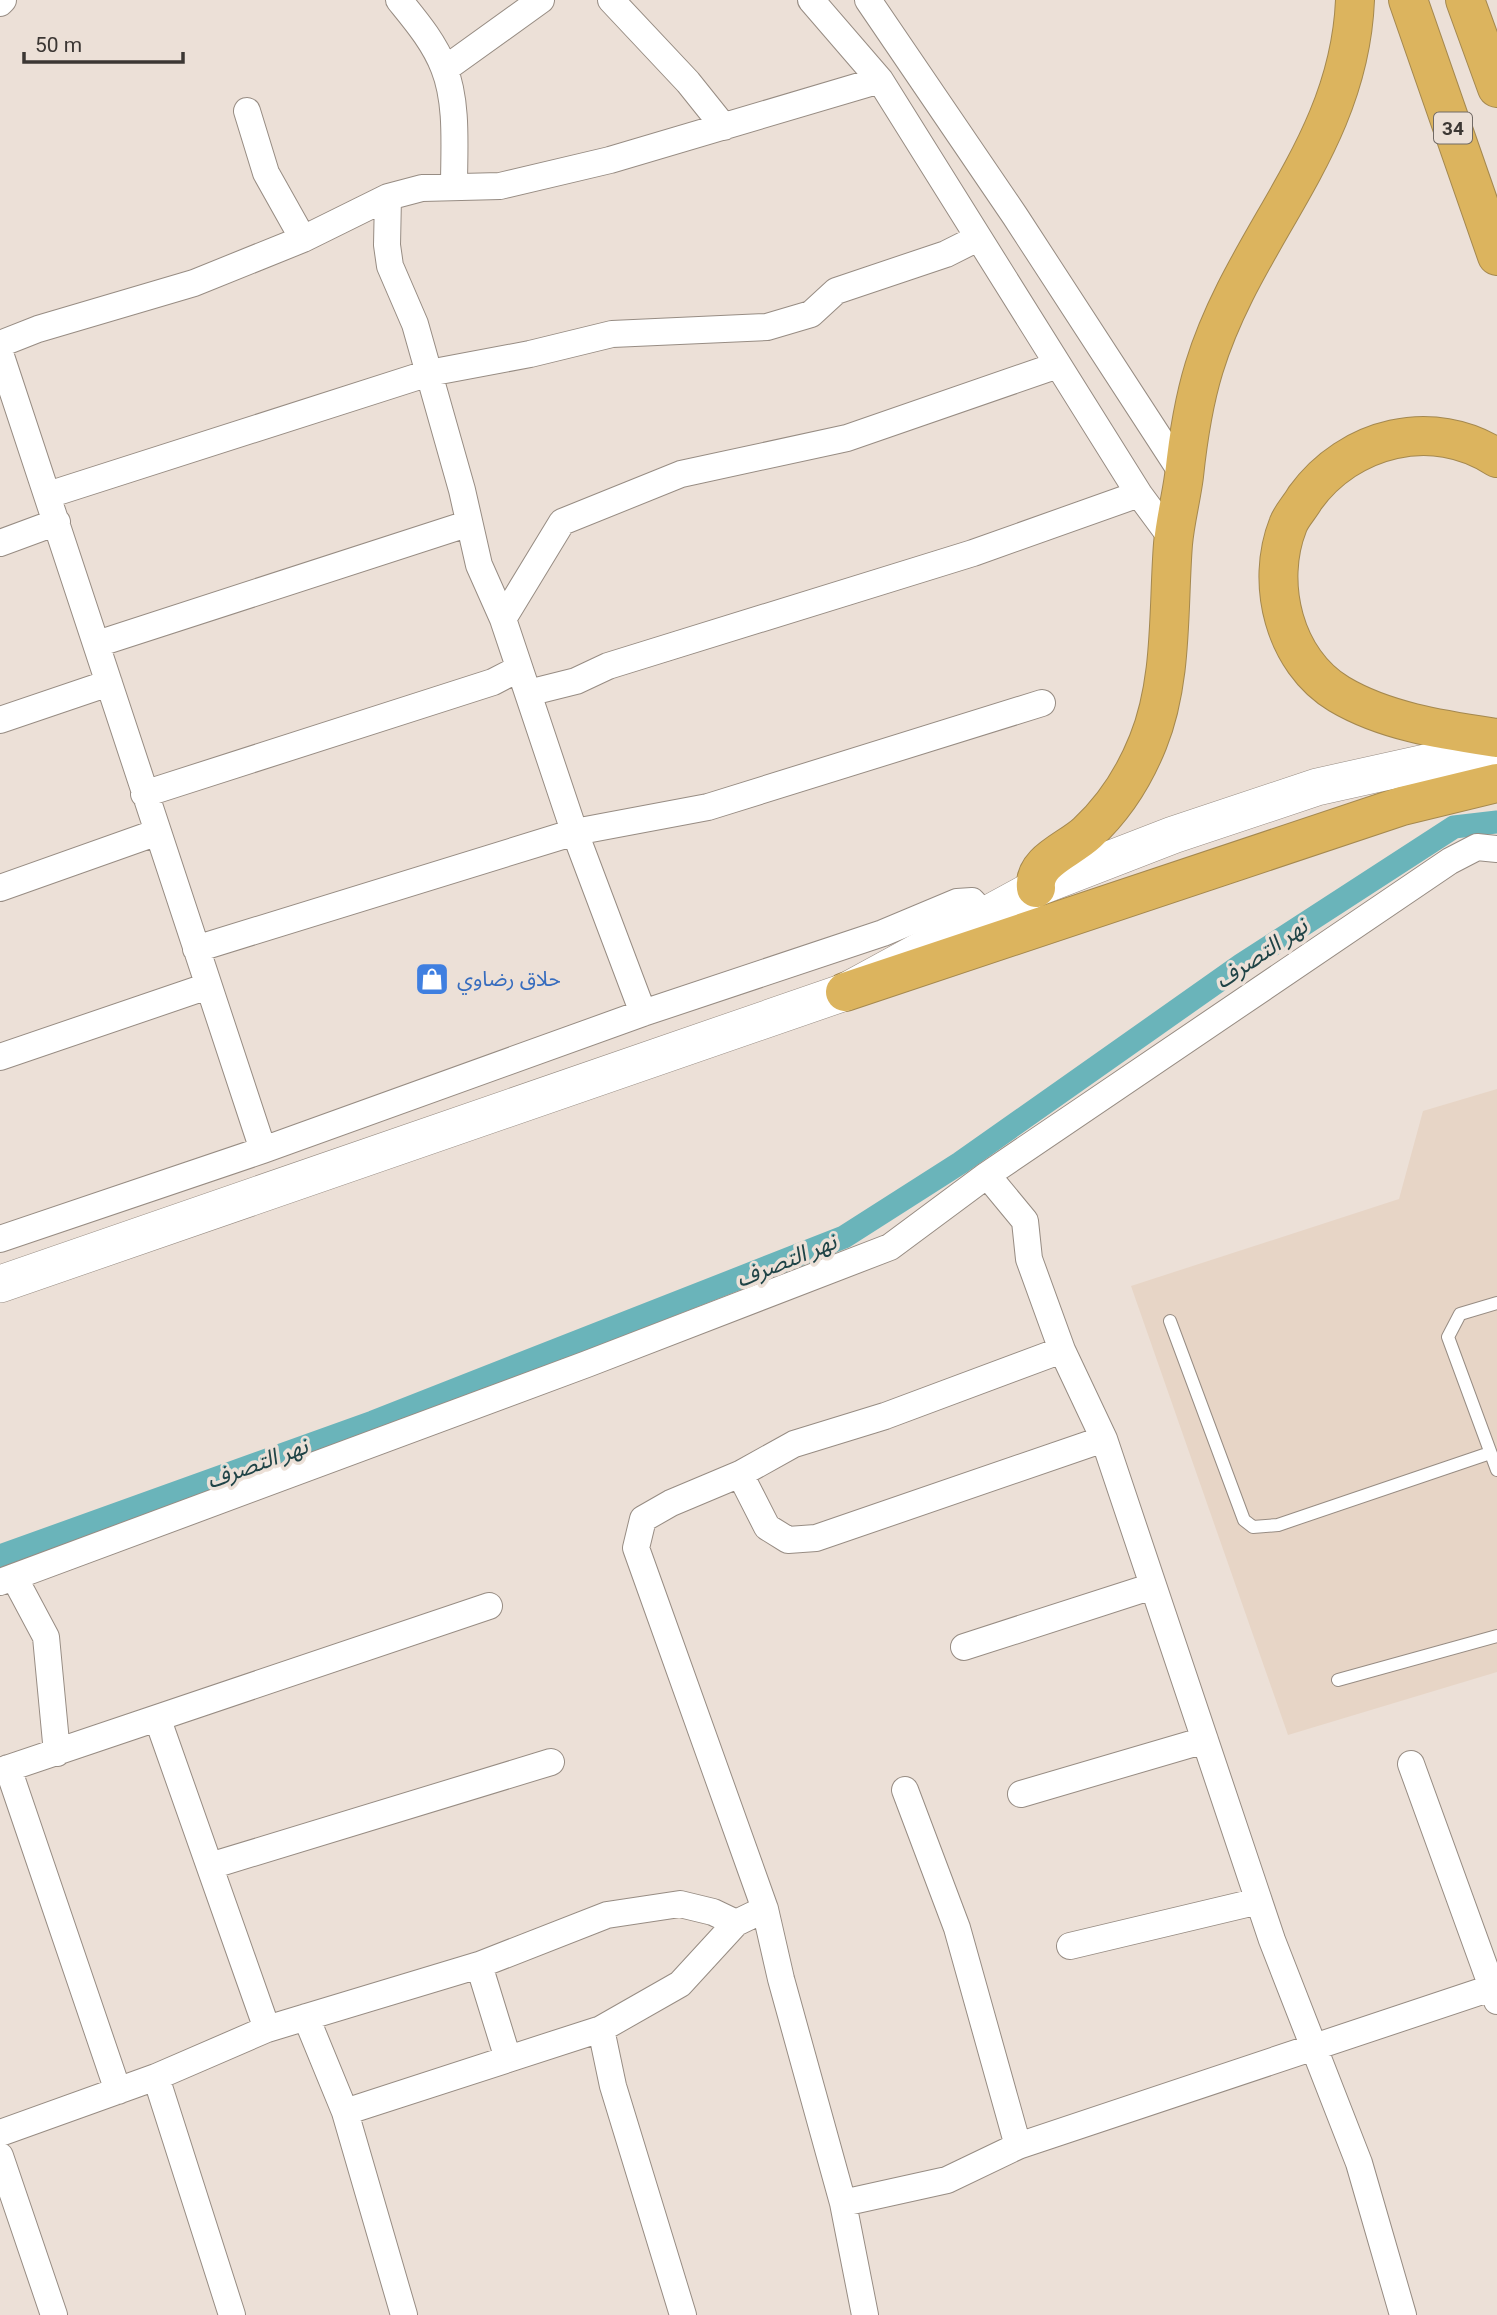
<svg xmlns="http://www.w3.org/2000/svg" width="1497" height="2315" viewBox="0 0 1497 2315" font-family="Roboto,'Noto Sans Arabic',sans-serif">
	<style>
		.built { fill: #e7d5c6 }
		.lines { fill: none; stroke-linecap: round; stroke-linejoin: round }
		.canal { stroke: #6ab4ba; stroke-width: 23 }
		.lane-casing { stroke: #978c83; stroke-width: 14 }
		.street-casing { stroke: #978c83; stroke-width: 28 }
		.secondary-casing { stroke: #978c83; stroke-width: 38 }
		.highway-casing { stroke: #a4884f; stroke-width: 40 }
		.lane { stroke: #fff; stroke-width: 12 }
		.street { stroke: #fff; stroke-width: 26 }
		.secondary { stroke: #fff; stroke-width: 37 }
		.highway { stroke: #dcb45e; stroke-width: 38 }
		.labels { text-anchor: middle; stroke-width: 7; stroke-linejoin: round; paint-order: stroke }
		.shield { fill: #ece0d7; stroke: #716a65; stroke-width: 2 }
		.shield-label { font-size: 19px; font-weight: bold; fill: #3c3734 }
		.shop-label { font-size: 21px; fill: #366cbe; stroke: #ece0d7; text-anchor: start }
		.water-label { font-size: 23px; font-style: italic; fill: #1f4346; stroke: #ece0d7 }
	</style>
	<rect width="100%" height="100%" fill="#ece0d7"/>
	<path class="built" d="M1497,1089V1672L1288,1735L1131,1286L1399,1199L1423,1111Z"/>
	<g class="lines">
		<path class="canal" d="M0,1556L373,1422L844,1237L960,1163L1241,965L1454,827L1497,822"/>
		<g class="lane-casing">
			<path id="lane" d="M1497,1303L1460,1314L1448,1337L1497,1470
				M1170,1321L1244,1520L1253,1527L1278,1525L1490,1453
				M1338,1680L1497,1636"/>
		</g>
		<g class="street-casing">
			<path id="street" d="M399,0C416,21 434,42 444,68C458,103 454,149 454,187
				M611,0L688,82L724,127
				M811,0L880,80L1139,494L1173,540
				M868,0L1015,216L1184,476
				M0,3L3,0
				M445,69L541,0
				M247,111L266,173L303,239
				M388,197L387,245L390,266L415,324L462,490L479,565L503,619L571,822L643,1013
				M0,344L38,329L194,283L303,239L388,197L422,188L500,186L610,160L880,80
				M0,353L263,1150
				M48,495L429,373L530,354L612,334L767,327L811,314L836,291L946,254L978,238
				M0,543L57,522
				M503,619L562,522L681,474L847,438L1058,365
				M97,644L467,524
				M528,693L576,681L608,666L973,553L1139,494
				M0,720L109,683
				M144,794L493,682L518,669
				M0,888L158,832
				M196,949L575,832L708,807L1042,703
				M0,1057L208,986
				M0,1239L263,1150L643,1013L883,933L957,902L972,901L985,915
				M740,1474L767,1527L788,1540L816,1538L1104,1439
				M14,1577L46,1637L57,1753
				M0,1582L587,1364L890,1247L987,1175
				M964,1647L1153,1586
				M158,1720L267,2029
				M1411,1764L1497,2001
				M8,1768L118,2091
				M0,1771L489,1606
				M905,1790L957,1928L1018,2146
				M1021,1794L1205,1740
				M210,1866L551,1762
				M765,1909L636,1548L643,1519L671,1503L740,1474L794,1444L885,1416L1062,1350
				M1070,1946L1259,1901
				M479,1965L508,2059
				M306,2017L345,2112L404,2315
				M601,2029L613,2086L683,2315
				M156,2077L232,2315
				M345,2112L601,2029L680,1984L736,1923L765,1909L781,1979L843,2203L865,2315
				M0,2133L156,2077L267,2029L479,1965L607,1915L680,1904L713,1912L736,1923
				M0,2156L54,2315
				M843,2203L947,2180L1018,2146L1497,1986
				M1403,2315L1359,2163L1272,1940L1104,1439L1062,1350L1029,1259L1025,1221L987,1175L1450,861L1477,847L1497,849"/>
		</g>
		<g class="secondary-casing">
			<path id="secondary" d="M0,1284L845,992L1036,888L1173,835L1317,787L1425,763L1497,756"/>
		</g>
		<g class="highway-casing">
			<path id="highway" d="M1408,0L1497,256
				M1465,0L1497,88
				M1497,458C1433,416 1349,437 1305,498C1300,507 1291,516 1288,525C1265,583 1284,661 1339,694C1386,722 1444,730 1497,738
				M1036,888C1033,861 1069,850 1087,833C1114,808 1134,777 1148,742C1173,680 1168,609 1173,544C1175,521 1181,499 1184,476C1188,438 1193,404 1204,368C1245,234 1349,147 1355,0
				M845,992L1402,806L1497,783"/>
		</g>
		<use href="#lane" class="lane"/>
		<use href="#street" class="street"/>
		<use href="#secondary" class="secondary"/>
		<use href="#highway" class="highway"/>
	</g>
	<defs>
		<g id="shop-square" transform="scale(1.75)"><rect x="-9" y="-9" width="18" height="18" rx="4" fill="#3f7fe0" stroke="#ece0d7"/><path d="M-5-2.5h2.3a2.7 3.5 0 0 1 5.4 0H5L5.5 6h-11ZM-1.5-2.5h3a1.5 2.3 0 0 0-3 0Z" fill="#fff"/></g>
	</defs>
	<g fill-rule="evenodd">
		<use href="#shop-square" x="432" y="979"/>
	</g>
	<g class="labels">
		<rect class="shield" x="1434" y="112.5" width="38" height="31" rx="5"/>
		<g class="shield-label">
			<text x="1453" y="135">34</text>
		</g>
		<g class="shop-label">
			<text x="457" y="986">حلاق رضاوي</text>
		</g>
		<g class="water-label">
			<text transform="translate(1261 953) rotate(-34)" y="8">نهر التصرف</text>
			<text transform="translate(786 1260) rotate(-22)" y="8">نهر التصرف</text>
			<text transform="translate(257 1463) rotate(-20)" y="8">نهر التصرف</text>
		</g>
	</g>
	<path d="M24 52v10h159v-10" fill="none" stroke="#3c3734" stroke-width="3.5"/>
	<text x="35" y="52" font-size="21" fill="#3c3734" stroke="#ece0d7" stroke-width="5" paint-order="stroke">50 m</text>
</svg>
